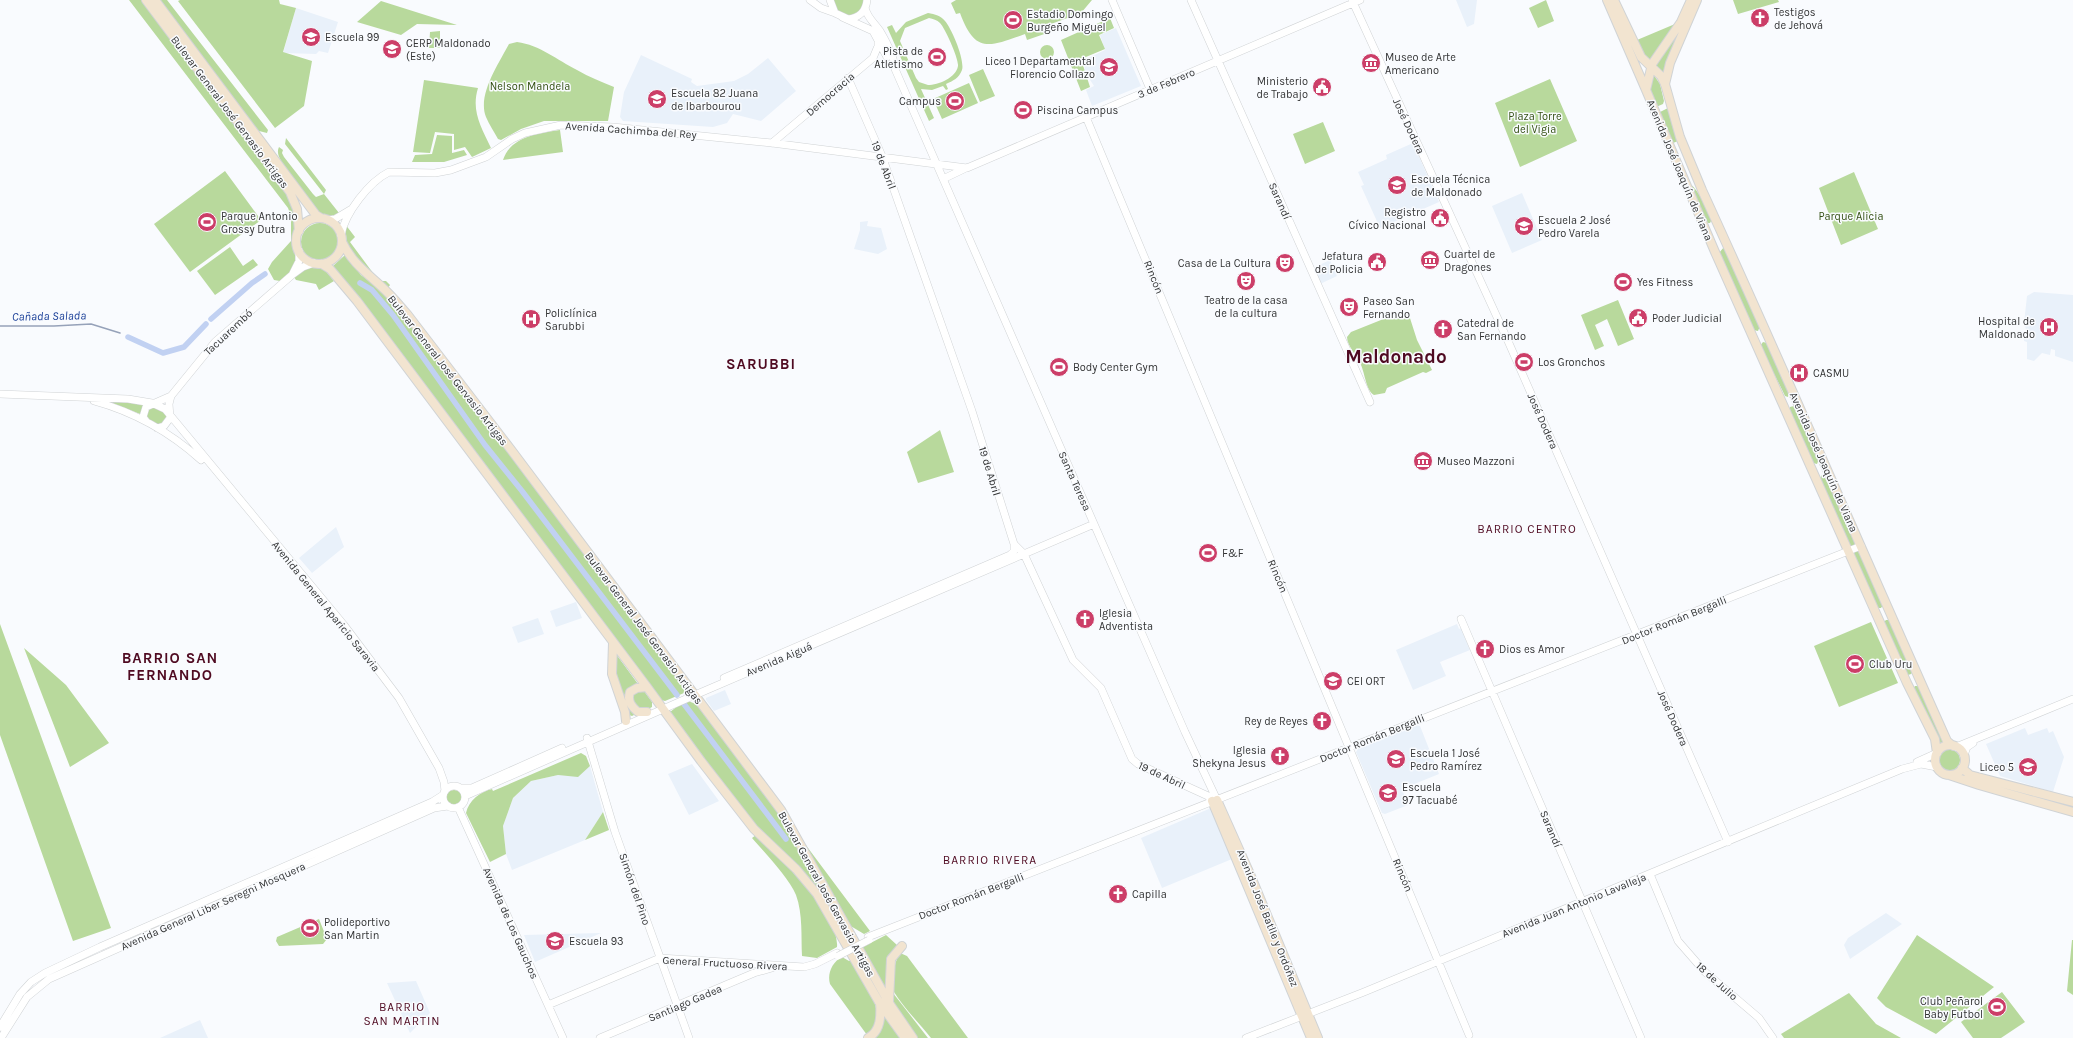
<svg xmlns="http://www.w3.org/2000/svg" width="2073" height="1038" viewBox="0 0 2073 1038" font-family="Karla,sans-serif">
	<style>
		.built { fill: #e9f1fa }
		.green { fill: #b8d99c; fill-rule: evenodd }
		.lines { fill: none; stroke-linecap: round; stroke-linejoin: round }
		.stream { stroke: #96a2b9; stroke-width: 1.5 }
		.canal { stroke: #c1d1f2; stroke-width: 5.5 }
		.tertiary-casing { stroke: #d0d3d5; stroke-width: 8 }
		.secondary-casing { stroke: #d0d3d5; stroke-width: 10 }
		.tertiary { stroke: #fff; stroke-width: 7 }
		.secondary { stroke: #f2e4d0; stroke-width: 8 }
		.tertiary-bridge-casing { stroke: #d0d3d5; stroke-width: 8; stroke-linecap: butt }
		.tertiary-bridge { stroke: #fff; stroke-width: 7 }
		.labels { text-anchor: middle; stroke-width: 3; stroke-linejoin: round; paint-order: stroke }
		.poi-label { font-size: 11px; fill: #333435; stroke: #f9fbfe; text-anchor: start }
		.street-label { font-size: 11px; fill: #333435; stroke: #f9fbfe }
		.park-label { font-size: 11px; fill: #334f13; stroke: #f9fbfe }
		.water-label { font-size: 12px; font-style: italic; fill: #1a3f98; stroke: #f9fbfe }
		.neighbourhood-label { font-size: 12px; letter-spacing: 1px; fill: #4f0a21; stroke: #f9fbfe }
		.district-label { font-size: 15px; font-weight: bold; letter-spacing: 1px; fill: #4f0a21; stroke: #f9fbfe }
		.town-label { font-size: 19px; font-weight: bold; fill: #4f0a21; stroke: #f9fbfe }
	</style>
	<rect width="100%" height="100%" fill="#f9fbfe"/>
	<path class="built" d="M1456,0H1477L1474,24L1467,27Z
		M296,8L338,22L328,53L319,51L316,54L283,53Z
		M1116,28L1141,86L1092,106L1086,90L1094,86L1085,72L1084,60L1105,50L1100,35Z
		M641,55L692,79L691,82L697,86L734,81L748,74L768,58L796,91L761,121L733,114L727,123L713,127L623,121L620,117L624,92Z
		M1413,143L1439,202L1380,228L1361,186L1364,185L1358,172L1387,159L1386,155Z
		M1522,193L1542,240L1512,253L1492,206Z
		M868,221L867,226L881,228L887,249L878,254L854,249L860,230V222Z
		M1330,260L1337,276L1320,284L1313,268Z
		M2034,292L2073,295V362L2055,356V350L2051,349L2050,355L2042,353L2034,361L2027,359V342L2024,341V335H2028L2024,323L2027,296Z
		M336,527L344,547L312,573L299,558Z
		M576,602L582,618L556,627L550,611Z
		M538,618L544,634L518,643L512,627Z
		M1457,624L1459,629L1461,628L1470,650L1440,662L1446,676L1413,690L1396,650Z
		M725,690L731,704L714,711L706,700V698Z
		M1416,725L1420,726L1439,774L1402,789L1408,805L1385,814L1382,813L1356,752L1358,749Z
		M2025,728L2028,735L2047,728L2049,733L2053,731L2064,757L2053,792L2000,776L1986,744Z
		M692,764L719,801L689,815L668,774Z
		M590,766L603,812L585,840L512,870L506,854L503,826L513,798L531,781L558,775L578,776Z
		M1211,808L1232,859L1162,888L1141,838Z
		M1886,913L1902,924L1850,959L1844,945L1848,938Z
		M601,933L535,962L524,935Z
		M416,981L430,1013L410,1033L387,983Z
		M200,1020L208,1038H160Z"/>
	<path class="green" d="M129,0H141L288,193L294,208L296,228L293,244L297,259L292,270L280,281L274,280L268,269L272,262L291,241V216L288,208Z
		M158,0H167L268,130L267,133L259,131L241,111Z
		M180,0H279L280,4L296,8L283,52L312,61L304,106L275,128L178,1Z
		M830,0H867L861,14L842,17Z
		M956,0H1092L1081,13L1051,24L1053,31L1027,40L1025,34C989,47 975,54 960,13L956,14L951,3Z
		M1546,0L1554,21L1538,28L1529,8Z
		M1733,0H1778L1779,2L1738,14Z
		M381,1L457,25L417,24L401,35L357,22Z
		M928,13C935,14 941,16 945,21C952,29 965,60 962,70C959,78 953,81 946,84L948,89L946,90L943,86L932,90L921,89L934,118L929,121L887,27L892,25L896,33L906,22ZM929,18C933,19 937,20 940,23C945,28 959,59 958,66C956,78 938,85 928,85L919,82L916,78L900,41L905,28Z
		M1110,18L1114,28L1099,35L1105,49L1081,59L1090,87L1081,91L1061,40Z
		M1675,24L1676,25L1651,61L1642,53L1637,40Z
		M1682,25L1663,75L1654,66Z
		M440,31V48H429L430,32Z
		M517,42C540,45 557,60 577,70C589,77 602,82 614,87L608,121H544L521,129L501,140L498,139C494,132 489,124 486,117C477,95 499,63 509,44Z
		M1040 52a7 7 0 1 1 14 0a7 7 0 1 1-14 0Z
		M983,69L995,96L980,102L969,75Z
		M1653,74L1660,84L1664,101L1663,104L1656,107L1650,90Z
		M1550,79L1577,141L1520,167L1495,103Z
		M424,80L478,88C471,111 481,127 491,148L472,157L465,147L454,150V134L435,132L430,153L413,152Z
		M969,83L978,103L942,119L933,99Z
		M1668,108L1678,141L1673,143L1658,113Z
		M1323,122L1335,151L1305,164L1293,134Z
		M560,130L563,152L503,160C510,137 539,133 560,130Z
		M437,135L452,136V153L464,150L467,155L444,162H412L415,155L432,154Z
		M286,138L326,190L324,194L339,213C333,216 325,218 318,213C310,207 285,169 280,159C278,155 277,151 279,147L283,150L282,153L284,157L313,194L316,197L324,194L285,144Z
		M225,171L261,220L190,272L154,224Z
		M1854,172L1878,229L1841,245L1819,188Z
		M1691,185C1697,188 1709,212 1712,219L1710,223H1707Z
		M301 242a19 19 0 1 1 38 0a19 19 0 1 1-38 0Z
		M345,224L355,237L350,242L376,277L381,281H386L390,285L388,288L370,275L347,245Z
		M230,247L243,266L253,259L258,265L215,295L197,271Z
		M1724,247L1760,326L1758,331L1753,330L1719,253Z
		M345,255L361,275L390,297L568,531L685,689L684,693L665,701L661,700L492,474L460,435L333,266Z
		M308,267L324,269L334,281L319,290L316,284L296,280L294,277Z
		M1618,300L1634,339L1618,346L1607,319L1595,325L1604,346L1595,350L1581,315Z
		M1401,312L1409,315L1417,340L1432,370L1426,373L1423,372L1387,388L1385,393L1374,395C1366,390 1365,374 1361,365C1358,357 1347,346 1347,337L1351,332Z
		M1763,342L1767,343L1789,393L1788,397L1785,396C1777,379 1768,363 1760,346Z
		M107,401L145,404L140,414Z
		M1794,406L1819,459L1817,464L1813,463L1789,411L1790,407Z
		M151,407H158L167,416L166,422L156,426L146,419L147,411Z
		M940,430L954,472L918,483L907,452Z
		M1822,475H1825L1856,544L1850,548L1820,478Z
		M1859,549L1883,605L1881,608H1878L1852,553Z
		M1886,620H1889L1913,672L1911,674L1908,675L1884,622Z
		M1871,622L1898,683L1839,707L1814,646Z
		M0,624L111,928L73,941L0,735Z
		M24,648L66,685L109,743L70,767Z
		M616,654L638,684L629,688L625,696L627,706L638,713L632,716L629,715L615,677Z
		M1915,686H1919L1945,743L1939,745L1913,689Z
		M644,691L652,702V707C645,711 640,708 634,705L632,692Z
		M688,701L696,704L779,814L850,937L847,939L817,889L742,810L670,712L679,705Z
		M1938 760a11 11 0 1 1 22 0a11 11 0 1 1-22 0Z
		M581,753L586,756L590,766L578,777L558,775L531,781L513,798L503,826L506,854L490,862L466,813C469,800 480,792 492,789L493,791Z
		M446 798a8 8 0 1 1 16 0a8 8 0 1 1-16 0Z
		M603,812L609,830L585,840Z
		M756,835C779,858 840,913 837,947L817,958L802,956C801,937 803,914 796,895C789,878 764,852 752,838Z
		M805,844L870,931L864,934L849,925Z
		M319,919L327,939L323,944L279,946L276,941L277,937Z
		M886,935L897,945L888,961L885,990L861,948Z
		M1917,935L1994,987L1936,1034L1886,1007L1877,998Z
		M2072,940H2073V995L2067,991Z
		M900,953L907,956L968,1038H931C920,1024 903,1007 894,992C890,984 895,959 900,953Z
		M842,957L849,961L853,960C863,979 892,1018 867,1035L830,984C827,974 832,962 842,957Z
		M892,991L893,993L928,1038H917L893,1003Z
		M2002,992L2025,1022L2001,1038H1973L1961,1022Z
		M1849,993L1876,1024L1901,1038H1784L1781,1034Z
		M882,1013L901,1038H873Z"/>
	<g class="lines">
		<path class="stream" d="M0,326H54L91,324L120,333"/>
		<path class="canal" d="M360,283L372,290L393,315L485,445L522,491L677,695
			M211,319L252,283L265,274
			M128,337L163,353L184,347L206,324
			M684,704L786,839"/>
		<g class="tertiary-casing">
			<path id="tertiary" d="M810,0L821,8L835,13
				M830,0L835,13L848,19C859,18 866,11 867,0
				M1112,0L1150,89
				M1191,0L1370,402
				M1352,0L1508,341L1728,842
				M865,8C868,19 874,22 880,31C886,41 894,57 895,69L1185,732L1217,800
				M842,17L873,31L887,57
				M848,78L882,156L972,411L1014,544L1024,554L1073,660L1101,688L1132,759L1138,764L1208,796L1212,801
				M1086,117L1469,1035
				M772,143L873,58L878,46V38
				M943,179L966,168
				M328,220L335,219L350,210
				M341,235C345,213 369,182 389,172L435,173L451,170L486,157L512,139L525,133L561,125L613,127L772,143L967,168L1360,0
				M293,273L299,261V251
				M0,394L128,399L152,403L165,409L344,625L399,698L439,768L444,782L445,791
				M94,401C134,412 171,433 201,460
				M146,421L143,417L146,407L171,396L215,342L292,275L303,267L314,263
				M157,428L164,426L170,418L169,404L171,396
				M1461,619L1641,1038
				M724,678L1010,555L1014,551V544
				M587,738L615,832L689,1038
				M1956,747L2073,699
				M1964,755L1967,747L1973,743
				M1917,762L1937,753
				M443 797a11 11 0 1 1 22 0a11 11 0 1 1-22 0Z
				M461,788H472L562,748
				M465,796L695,695L1094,524
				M458,807L563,1038
				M1650,874L1678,941L1705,972L1759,1018L1773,1038
				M868,937L1861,546
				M548,1005L660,958L804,967L815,964L837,953
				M0,1027L20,994L31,982L45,973L100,947L432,802L443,795
				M1,1038L27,997L49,979L434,808L448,806
				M600,1038L754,973L772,968
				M1246,1038L1364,992L1902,769L1921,764L1937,767"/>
		</g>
		<g class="secondary-casing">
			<path id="secondary" d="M146,0L290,192L297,209L299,231
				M155,0L316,215L321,218
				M1607,0L1646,90
				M1614,0L1641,57L1661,76L1665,84L1680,137L1702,190C1786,373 1865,558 1947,741L1953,746
				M1691,0L1681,22L1652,64L1646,90L1715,252L1907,683L1935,739L1937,753
				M1665,84L1670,63L1697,0
				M296 241a23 23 0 1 1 46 0a23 23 0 1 1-46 0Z
				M342,242C352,263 367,273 383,288C392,296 399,305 407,314L512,451L781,810L889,1003L913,1038
				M322,264L330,269L357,301L647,687L701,761L754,829L796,869L817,894L879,1002L905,1038
				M613,643L612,674L625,712L626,721
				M647,687L637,688L630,692C627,701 631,706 638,712H647
				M1935 760a15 15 0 1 1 30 0a15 15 0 1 1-30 0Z
				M1962,768L1970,775L2073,802
				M1949,775L1979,785L2073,812
				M1217,800L1250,874L1318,1038
				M1212,801L1311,1038
				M889,1001L891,959L902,946
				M868,1038C881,1031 881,1016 880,1002"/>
		</g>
		<use href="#tertiary" class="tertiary"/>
		<use href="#secondary" class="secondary"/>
		<g class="tertiary-bridge-casing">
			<path id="tertiary-bridge" d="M838,956L869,940"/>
		</g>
		<use href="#tertiary-bridge" class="tertiary-bridge"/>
	</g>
	<defs>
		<g id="church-disc" transform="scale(1)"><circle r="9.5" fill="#cc3e68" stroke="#f9fbfe"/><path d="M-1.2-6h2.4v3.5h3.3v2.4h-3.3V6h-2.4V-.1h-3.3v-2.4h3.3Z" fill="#fff"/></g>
		<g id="stadium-disc" transform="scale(1)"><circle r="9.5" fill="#cc3e68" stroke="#f9fbfe"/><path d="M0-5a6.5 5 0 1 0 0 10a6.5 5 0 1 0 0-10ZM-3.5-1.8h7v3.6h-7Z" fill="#fff"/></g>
		<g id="school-disc" transform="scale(1)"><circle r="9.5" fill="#cc3e68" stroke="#f9fbfe"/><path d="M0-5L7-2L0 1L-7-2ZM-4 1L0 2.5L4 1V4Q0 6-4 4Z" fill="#fff"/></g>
		<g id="university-disc" transform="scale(1)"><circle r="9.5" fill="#cc3e68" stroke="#f9fbfe"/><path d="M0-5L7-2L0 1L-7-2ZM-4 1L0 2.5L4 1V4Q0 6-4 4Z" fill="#fff"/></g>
		<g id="museum-disc" transform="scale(1)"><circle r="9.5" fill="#cc3e68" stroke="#f9fbfe"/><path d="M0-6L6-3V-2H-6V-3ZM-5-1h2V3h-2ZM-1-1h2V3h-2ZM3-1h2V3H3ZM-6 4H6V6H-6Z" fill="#fff"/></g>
		<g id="civic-disc" transform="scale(1)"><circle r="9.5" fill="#cc3e68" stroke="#f9fbfe"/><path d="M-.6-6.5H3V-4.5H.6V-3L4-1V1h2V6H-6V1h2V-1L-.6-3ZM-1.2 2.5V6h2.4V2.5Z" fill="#fff"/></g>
		<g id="theatre-disc" transform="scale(1)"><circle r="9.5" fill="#cc3e68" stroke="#f9fbfe"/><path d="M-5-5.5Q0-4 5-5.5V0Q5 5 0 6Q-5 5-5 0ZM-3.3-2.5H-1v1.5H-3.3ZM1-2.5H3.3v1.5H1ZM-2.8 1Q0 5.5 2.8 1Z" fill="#fff"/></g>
		<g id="hospital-disc" transform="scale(1)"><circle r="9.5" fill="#cc3e68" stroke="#f9fbfe"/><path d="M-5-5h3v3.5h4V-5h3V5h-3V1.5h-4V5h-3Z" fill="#fff"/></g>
	</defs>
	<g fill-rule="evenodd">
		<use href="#church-disc" x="1760" y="18"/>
		<use href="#stadium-disc" x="1013" y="20"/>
		<use href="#school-disc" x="311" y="37"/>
		<use href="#university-disc" x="392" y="49"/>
		<use href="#stadium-disc" x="937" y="57"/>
		<use href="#museum-disc" x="1371" y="63"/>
		<use href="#school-disc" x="1109" y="67"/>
		<use href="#civic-disc" x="1322" y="87"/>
		<use href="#school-disc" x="657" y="99"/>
		<use href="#stadium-disc" x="955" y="101"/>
		<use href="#stadium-disc" x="1023" y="110"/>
		<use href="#school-disc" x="1397" y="185"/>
		<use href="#civic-disc" x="1440" y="218"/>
		<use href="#stadium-disc" x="207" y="222"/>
		<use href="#school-disc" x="1524" y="226"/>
		<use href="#museum-disc" x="1430" y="260"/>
		<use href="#civic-disc" x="1377" y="262"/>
		<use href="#theatre-disc" x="1285" y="263"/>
		<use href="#theatre-disc" x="1246" y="281"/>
		<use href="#stadium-disc" x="1623" y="282"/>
		<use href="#theatre-disc" x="1349" y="307"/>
		<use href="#civic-disc" x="1638" y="318"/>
		<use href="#hospital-disc" x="531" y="319"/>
		<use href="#hospital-disc" x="2049" y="327"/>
		<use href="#church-disc" x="1443" y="329"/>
		<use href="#stadium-disc" x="1524" y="362"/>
		<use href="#stadium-disc" x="1059" y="367"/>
		<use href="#hospital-disc" x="1799" y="373"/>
		<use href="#museum-disc" x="1423" y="461"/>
		<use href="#stadium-disc" x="1208" y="553"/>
		<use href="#church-disc" x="1085" y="619"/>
		<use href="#church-disc" x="1485" y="649"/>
		<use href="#stadium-disc" x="1855" y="664"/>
		<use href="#university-disc" x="1333" y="681"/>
		<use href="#church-disc" x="1322" y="721"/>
		<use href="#church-disc" x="1280" y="756"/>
		<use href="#school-disc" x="1396" y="759"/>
		<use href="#school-disc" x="2028" y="767"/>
		<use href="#school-disc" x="1388" y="793"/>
		<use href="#church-disc" x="1118" y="894"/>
		<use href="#stadium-disc" x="310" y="928"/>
		<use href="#school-disc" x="555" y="941"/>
		<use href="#stadium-disc" x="1997" y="1007"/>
	</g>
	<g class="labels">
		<g class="poi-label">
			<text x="1774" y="16">Testigos<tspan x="1774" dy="13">de Jehová</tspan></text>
			<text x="1027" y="18">Estadio Domingo<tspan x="1027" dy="13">Burgeño Miguel</tspan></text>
			<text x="325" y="41">Escuela 99</text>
			<text x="406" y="47">CERP Maldonado<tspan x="406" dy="13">(Este)</tspan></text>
			<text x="923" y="55" text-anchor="end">Pista de<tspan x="923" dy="13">Atletismo</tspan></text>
			<text x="1385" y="61">Museo de Arte<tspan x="1385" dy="13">Americano</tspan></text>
			<text x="1095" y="65" text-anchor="end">Liceo 1 Departamental<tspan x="1095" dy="13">Florencio Collazo</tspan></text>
			<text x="1308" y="85" text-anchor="end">Ministerio<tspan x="1308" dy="13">de Trabajo</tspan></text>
			<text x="671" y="97">Escuela 82 Juana<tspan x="671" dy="13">de Ibarbourou</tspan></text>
			<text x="941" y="105" text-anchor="end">Campus</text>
			<text x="1037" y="114">Piscina Campus</text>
			<text x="1411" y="183">Escuela Técnica<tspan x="1411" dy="13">de Maldonado</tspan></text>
			<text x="1426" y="216" text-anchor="end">Registro<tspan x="1426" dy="13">Cívico Nacional</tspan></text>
			<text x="221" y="220">Parque Antonio<tspan x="221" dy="13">Grossy Dutra</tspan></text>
			<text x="1538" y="224">Escuela 2 José<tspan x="1538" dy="13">Pedro Varela</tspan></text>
			<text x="1444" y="258">Cuartel de<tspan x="1444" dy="13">Dragones</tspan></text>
			<text x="1363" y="260" text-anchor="end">Jefatura<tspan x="1363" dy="13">de Policia</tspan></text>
			<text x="1271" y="267" text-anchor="end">Casa de La Cultura</text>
			<text x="1637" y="286">Yes Fitness</text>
			<text x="1246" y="304" text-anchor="middle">Teatro de la casa<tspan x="1246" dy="13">de la cultura</tspan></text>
			<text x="1363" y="305">Paseo San<tspan x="1363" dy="13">Fernando</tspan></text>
			<text x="545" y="317">Policlínica<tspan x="545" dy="13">Sarubbi</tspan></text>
			<text x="1652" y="322">Poder Judicial</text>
			<text x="2035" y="325" text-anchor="end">Hospital de<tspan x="2035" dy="13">Maldonado</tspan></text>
			<text x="1457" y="327">Catedral de<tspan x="1457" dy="13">San Fernando</tspan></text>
			<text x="1538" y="366">Los Gronchos</text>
			<text x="1073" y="371">Body Center Gym</text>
			<text x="1813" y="377">CASMU</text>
			<text x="1437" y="465">Museo Mazzoni</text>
			<text x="1222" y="557">F&amp;F</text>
			<text x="1099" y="617">Iglesia<tspan x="1099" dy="13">Adventista</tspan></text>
			<text x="1499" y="653">Dios es Amor</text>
			<text x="1869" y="668">Club Uru</text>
			<text x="1347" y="685">CEI ORT</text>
			<text x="1308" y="725" text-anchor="end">Rey de Reyes</text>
			<text x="1266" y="754" text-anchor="end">Iglesia<tspan x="1266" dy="13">Shekyna Jesus</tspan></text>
			<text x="1410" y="757">Escuela 1 José<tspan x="1410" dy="13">Pedro Ramírez</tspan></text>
			<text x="2014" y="771" text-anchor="end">Liceo 5</text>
			<text x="1402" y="791">Escuela<tspan x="1402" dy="13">97 Tacuabé</tspan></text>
			<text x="1132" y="898">Capilla</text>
			<text x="324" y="926">Polideportivo<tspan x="324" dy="13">San Martin</tspan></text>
			<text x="569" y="945">Escuela 93</text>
			<text x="1983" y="1005" text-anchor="end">Club Peñarol<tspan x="1983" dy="13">Baby Futbol</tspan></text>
		</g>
		<g class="street-label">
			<text transform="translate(1166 83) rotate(-23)" y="4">3 de Febrero</text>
			<text transform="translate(830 94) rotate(-41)" y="4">Democracia</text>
			<text transform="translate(230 112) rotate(53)" y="4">Bulevar General José Gervasio Artigas</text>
			<text transform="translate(1409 126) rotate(65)" y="4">José Dodera</text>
			<text transform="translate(631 130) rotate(4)" y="4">Avenida Cachimba del Rey</text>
			<text transform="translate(884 165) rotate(69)" y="4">19 de Abril</text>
			<text transform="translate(1680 170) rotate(67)" y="4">Avenida José Joaquín de Viana</text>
			<text transform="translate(1280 201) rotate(66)" y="4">Sarandí</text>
			<text transform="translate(1154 277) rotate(68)" y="4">Rincón</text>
			<text transform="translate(228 332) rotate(-43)" y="4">Tacuarembó</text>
			<text transform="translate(448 370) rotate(52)" y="4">Bulevar General José Gervasio Artigas</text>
			<text transform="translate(1543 421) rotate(66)" y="4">José Dodera</text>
			<text transform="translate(1824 462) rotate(66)" y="4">Avenida José Joaquín de Viana</text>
			<text transform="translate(990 471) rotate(73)" y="4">19 de Abril</text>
			<text transform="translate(1075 481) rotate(66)" y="4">Santa Teresa</text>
			<text transform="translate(1278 576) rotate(67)" y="4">Rincón</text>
			<text transform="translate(326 606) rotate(51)" y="4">Avenida General Aparicio Saravia</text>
			<text transform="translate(1674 620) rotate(-22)" y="4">Doctor Román Bergalli</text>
			<text transform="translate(644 628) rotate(53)" y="4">Bulevar General José Gervasio Artigas</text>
			<text transform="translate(779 659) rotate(-23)" y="4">Avenida Aiguá</text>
			<text transform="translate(1673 718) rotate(66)" y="4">José Dodera</text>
			<text transform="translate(1372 738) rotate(-22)" y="4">Doctor Román Bergalli</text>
			<text transform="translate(1162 775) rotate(25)" y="4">19 de Abril</text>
			<text transform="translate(1551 829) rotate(67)" y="4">Sarandí</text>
			<text transform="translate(1403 875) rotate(67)" y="4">Rincón</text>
			<text transform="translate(635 889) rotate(71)" y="4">Simón del Pino</text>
			<text transform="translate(827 894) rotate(61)" y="4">Bulevar General José Gervasio Artigas</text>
			<text transform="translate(971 896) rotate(-21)" y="4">Doctor Román Bergalli</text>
			<text transform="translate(1574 905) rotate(-22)" y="4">Avenida Juan Antonio Lavalleja</text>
			<text transform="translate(213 906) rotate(-24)" y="4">Avenida General Liber Seregni Mosquera</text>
			<text transform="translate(1268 918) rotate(68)" y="4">Avenida José Batlle y Ordóñez</text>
			<text transform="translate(511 923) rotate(66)" y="4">Avenida de Los Gauchos</text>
			<text transform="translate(725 963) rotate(3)" y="4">General Fructuoso Rivera</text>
			<text transform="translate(1717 981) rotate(42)" y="4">18 de Julio</text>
			<text transform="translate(685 1003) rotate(-23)" y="4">Santiago Gadea</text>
		</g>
		<g class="park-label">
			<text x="530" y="90">Nelson Mandela</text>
			<text x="1535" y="120">Plaza Torre<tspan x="1535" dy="13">del Vigia</tspan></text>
			<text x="1851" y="220">Parque Alicia</text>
		</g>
		<g class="water-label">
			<text transform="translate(49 316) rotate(-1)" y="4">Cañada Salada</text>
		</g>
		<g class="neighbourhood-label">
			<text x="1527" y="533">BARRIO CENTRO</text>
			<text x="990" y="864">BARRIO RIVERA</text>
			<text x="402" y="1011">BARRIO<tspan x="402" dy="14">SAN MARTIN</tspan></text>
		</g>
		<g class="district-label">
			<text x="761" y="369">SARUBBI</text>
			<text x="170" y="663">BARRIO SAN<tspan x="170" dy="17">FERNANDO</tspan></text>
		</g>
		<g class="town-label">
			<text x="1396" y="363">Maldonado</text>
		</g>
	</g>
</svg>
